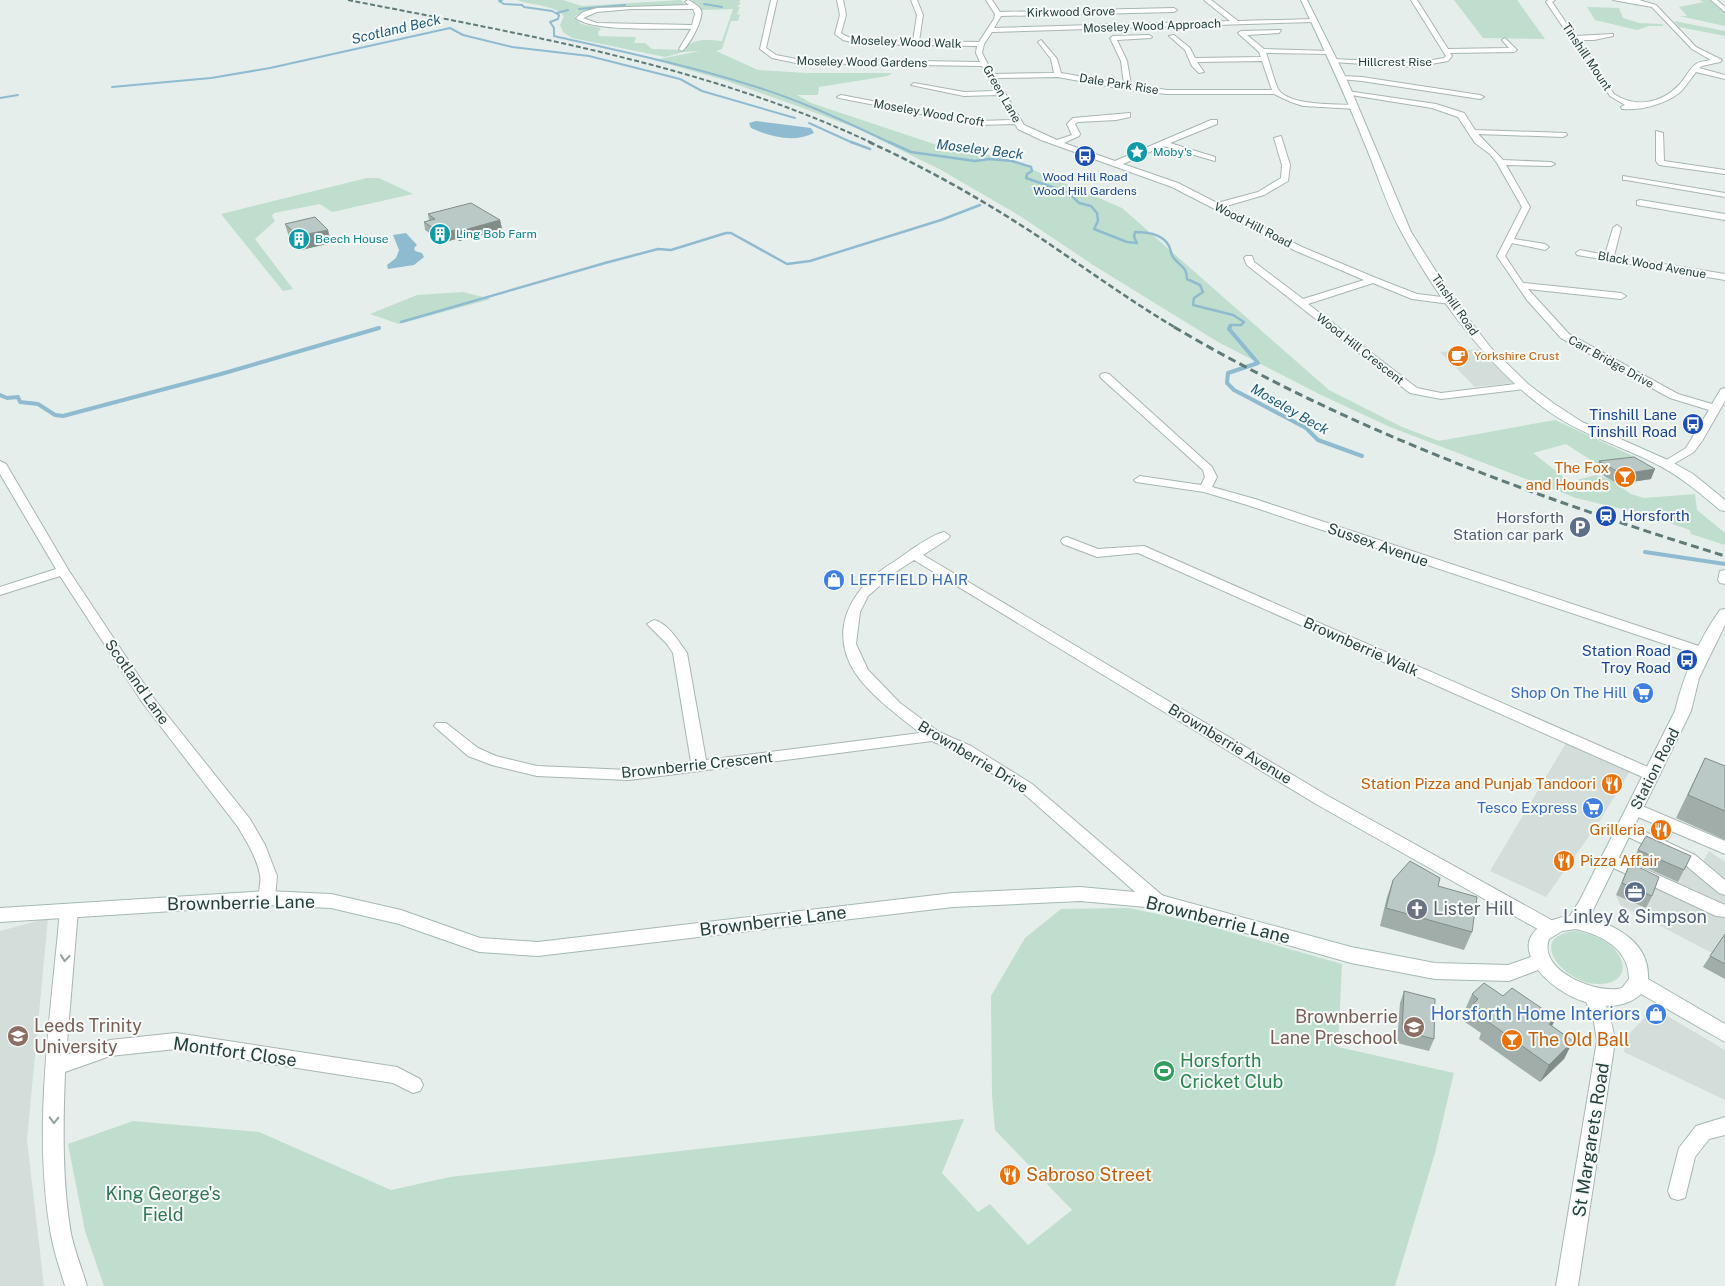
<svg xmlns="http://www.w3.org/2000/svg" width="1725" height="1286" viewBox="0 0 1725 1286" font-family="'Public Sans',sans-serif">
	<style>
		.built { fill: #d3dedb }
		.green { fill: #bfdecd }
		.water { fill: #8fbbd1 }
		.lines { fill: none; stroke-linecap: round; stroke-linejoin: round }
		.stream-far2 { stroke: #8fbbd1; stroke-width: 2 }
		.stream-far1 { stroke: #8fbbd1; stroke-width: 2.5 }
		.stream { stroke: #8fbbd1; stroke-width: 4 }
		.street-casing { stroke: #a7b6b3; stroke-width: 2 }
		.secondary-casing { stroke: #a3b9b5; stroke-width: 2 }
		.street { fill: #fff; fill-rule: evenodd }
		.secondary { fill: #fff; fill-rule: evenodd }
		.rail-far2 { stroke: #5f7b78; stroke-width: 2; stroke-dasharray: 5 2.5; stroke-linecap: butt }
		.rail-far1 { stroke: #5f7b78; stroke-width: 2.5; stroke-dasharray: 6 3; stroke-linecap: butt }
		.rail { stroke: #5f7b78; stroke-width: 3; stroke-dasharray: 8 4.5; stroke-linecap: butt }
		.wall { fill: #a0ada9 }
		.shaded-wall { fill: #828d8a }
		.building { fill: #bac9c5; stroke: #828d8a }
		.oneway { stroke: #92a09e }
		.labels { text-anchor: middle; stroke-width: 4; stroke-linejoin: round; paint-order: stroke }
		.far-street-label { font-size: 12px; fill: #24403d; stroke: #f6faf9 }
		.far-culture-label { font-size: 12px; fill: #0d838f; stroke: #f6faf9; text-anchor: start }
		.far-transit-label { font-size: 12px; fill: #164399; stroke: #f6faf9 }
		.far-food-label { font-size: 12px; fill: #c56008; stroke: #f6faf9; text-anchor: start }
		.far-water-label { font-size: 14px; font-style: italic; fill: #1f5b7b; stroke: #f6faf9 }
		.transit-label { font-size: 15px; fill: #164399; stroke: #f6faf9; text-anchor: end }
		.food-label { font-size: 15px; fill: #c56008; stroke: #f6faf9; text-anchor: end }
		.service-label { font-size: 15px; fill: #4e5e75; stroke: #f6faf9; text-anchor: end }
		.street-label { font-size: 15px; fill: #24403d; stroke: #f6faf9 }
		.shop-label { font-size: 15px; fill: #366cbe; stroke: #f6faf9; text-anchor: end }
		.near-street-label { font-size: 18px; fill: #24403d; stroke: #f6faf9 }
		.near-worship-label { font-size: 18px; fill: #5b616d; stroke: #f6faf9; text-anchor: start }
		.near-service-label { font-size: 18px; fill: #4e5e75; stroke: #f6faf9 }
		.near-shop-label { font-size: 18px; fill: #366cbe; stroke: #f6faf9; text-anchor: end }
		.near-education-label { font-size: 18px; fill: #785e54; stroke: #f6faf9; text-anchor: end }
		.near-food-label { font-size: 18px; fill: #c56008; stroke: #f6faf9; text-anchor: start }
		.near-leisure-label { font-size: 18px; fill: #27864d; stroke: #f6faf9; text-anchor: start }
		.near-park-label { font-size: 18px; fill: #2f7657; stroke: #f6faf9 }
	</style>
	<rect width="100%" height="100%" fill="#e5eeeb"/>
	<path class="built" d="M1478,349L1513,383L1475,387L1440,352Z
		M1566,743L1630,771L1599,822L1546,897L1490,871Z
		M1653,823L1674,832L1663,851L1698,870L1709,851L1725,862V979L1703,967L1712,953L1620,905L1616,895Z
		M48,918L27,1140L44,1286H0V931Z
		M1654,1008L1725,1050V1100L1624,1052L1626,1037Z"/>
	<path class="green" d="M517,0H563L582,6L681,0L686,6C659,6 597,3 575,16V18L581,24L601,28L598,33L599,36L634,37L636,38L634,43H645L652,49L684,50C694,37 707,40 722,41L733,9L701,10L691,0H740L739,3H741L737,7H740L737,14L740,15L738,21H731L722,49L716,51L758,70L806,73H892L888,76L819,87L818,95H797L811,103L937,145L1008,159L1122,208L1329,390L1402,427L1439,441L1555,420L1637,458L1627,463L1600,466L1566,444L1533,453L1570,482L1596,475L1611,480L1631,494L1644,498L1695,494L1697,510L1725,533V545L1691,534L1690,530L1647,515L1576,498L1390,427L1321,395L1218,342L1093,265L1020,216L941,170L856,128L800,107L724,80L654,60L700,51L683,52L665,57L572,38L563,32L560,25L564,16C553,4 532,6 517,0Z
		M1454,0H1517L1545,39L1483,38Z
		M1699,0H1710L1725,13V26L1679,16H1687L1679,7L1704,2Z
		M1587,7L1619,8L1623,18L1639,23L1662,24L1664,26H1649L1637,30L1595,20Z
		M1674,21L1725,31V36L1679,27Z
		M367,178H379L413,194L332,212L320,204L274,213L272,216L275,221L255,239L293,289L283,291L221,214Z
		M463,292L491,299L399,324L370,314L417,295Z
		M1129,908L1195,922L1342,964L1338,1047L1454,1073L1435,1153L1395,1286H104L85,1231L68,1144L133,1121L259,1132L391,1190L450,1177L964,1119L942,1173L978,1212L990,1204L1028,1245L1072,1210L995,1130L992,1095L991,996L1025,938L1061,909Z
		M1577,931C1590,934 1602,938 1612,947C1630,964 1625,984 1599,984C1565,985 1523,935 1577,931Z"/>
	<path class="water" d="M756,121L811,128L814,133C794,143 770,137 751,128L749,123Z
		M406,233L417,245L414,248L415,251L422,253L424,257L414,265L388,269L387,265L396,258L399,250L393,235Z"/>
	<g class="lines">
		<path class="stream-far2" d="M502,0L499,1L504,4L522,5L524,7L552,11L559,15L558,19L550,22L554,28V36C620,51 686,65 750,85C798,99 846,122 891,143
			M704,4L722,7
			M579,9L625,5
			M557,13L568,10
			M112,87L211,78L270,68L450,28L463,35L512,47L589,56L680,79L702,91L795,118
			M0,98L18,95
			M809,123L853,143"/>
		<path class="stream-far1" d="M851,142L870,149
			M889,142L911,152L975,161L989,159L1012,161L1031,167L1032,171L1027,174L1026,178L1069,193L1079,203L1091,206L1097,213L1098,221L1094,229L1127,242L1137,243L1134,237L1135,232C1148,232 1163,234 1169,246C1171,250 1171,255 1173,257C1179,266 1187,266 1187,279L1200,285L1203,292L1194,298L1193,305L1233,315L1244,322L1241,325H1230L1229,328
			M401,322L605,263L658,249L671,250L726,233H731L787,264L810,261L941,220L980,205"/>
		<path class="stream" d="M1230,327L1229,329L1258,363L1228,373L1227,383L1234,390L1306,428L1318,440L1362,456
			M0,395L7,398L18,397L20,402L38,404L55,415L63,416L221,374L379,328
			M1645,552L1725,564"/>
		<g class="street-casing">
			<path id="street" d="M688,0C692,2 699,6 701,10C704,19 689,46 682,51L679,49L691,29C667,28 591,32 576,18L583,12L597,8L689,5L685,2ZM631,9H693L695,14L692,25L597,23L583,18L597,12Z
				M771,0H777L766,48L776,55L796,59L980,62L976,53L977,46L860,44L843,40L835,34L840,15L837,0H843L846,15L841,33C857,45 893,41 913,41L917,15L911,0H917L923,15L919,41L979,42L994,19L995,14L986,0H992L1000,12L1174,8L1177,10L1174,12L1001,16L994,28L1230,21L1204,0H1211L1238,21L1315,19L1313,22L992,32L984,44L982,53L993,74L1054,73L1051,59L1038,42L1041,40L1057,59L1061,73L1124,84L1121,61L1110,38L1113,36L1149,35L1152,37L1151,38L1117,40L1127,61L1131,85L1167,90H1272L1262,61L1197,62L1204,72L1199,73L1192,66L1185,50L1169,36L1174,35L1190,48L1195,58L1261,57L1259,52L1239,34L1238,33L1241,31L1281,30L1279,33L1247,35L1264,49L1331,51V53L1329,54L1266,53C1270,63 1273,78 1278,89C1288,106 1336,104 1353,105L1357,107L1356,109L1303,106L1291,102L1274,94H1167L1128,90L1058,77L996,78L1024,125L1057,140L1072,135L1067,124L1073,118L1130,113V117L1116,120L1078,122L1075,124L1080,134L1079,136L1064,143L1115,161L1211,120H1217V124L1170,143L1215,157V161L1163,146L1123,164L1178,183L1217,203L1258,192L1281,178L1282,165L1274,138L1281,136L1290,165L1288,181L1264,195L1223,207L1302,247L1376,278L1417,294L1450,298L1455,301L1450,304L1412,299L1373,283L1308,304L1417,388L1441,393L1524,383L1529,386L1524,389L1441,399L1410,393L1247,265L1244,258L1246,256H1252L1254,262L1303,299L1364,280L1296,251L1172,187L1041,140L1018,129L1015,124L978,125L839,98L837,97L841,95L978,121L1012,120L998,95L964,96L911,85L914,83L964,92L995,91L982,66L796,63L772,58L760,49Z
				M1411,0H1417L1448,49L1509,48L1502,40L1505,38L1517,50L1514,52L1450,53L1452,56L1448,61L1415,67L1331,62V60L1333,59L1415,63L1444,58L1446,56Z
				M1548,0H1555L1552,2L1575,36L1613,34V36L1594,40H1578L1614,94C1635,108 1661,104 1679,85C1685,79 1689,69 1696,64C1700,61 1706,61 1711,60L1692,49L1652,7L1613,0H1639L1656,5L1696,47L1722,60L1720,62L1702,66L1699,68L1725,75V79L1696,72C1690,79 1686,87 1679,93C1665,104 1640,111 1622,109L1621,107L1625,105L1610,96L1546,2Z
				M1711,0H1717L1725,7V12Z
				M1342,76L1362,77L1480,95L1484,97L1480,99L1362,81L1340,79V77Z
				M1347,91L1436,104L1464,113L1475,130L1566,133L1567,135L1563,137L1478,134L1503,160L1551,162L1555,164L1551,166L1506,165L1530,207L1514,239L1545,244L1549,247L1545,250L1512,243L1505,256L1523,283L1621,293L1626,296L1621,299L1528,289L1569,334L1678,394L1712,404L1721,389L1725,388V401L1702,441L1694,452L1670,466L1666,467L1660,464L1686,448L1709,410L1670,398L1561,338L1527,300L1497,256L1522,207L1497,163L1490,154L1475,143L1458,117L1432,108L1345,94L1344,93Z
				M1656,131L1663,133L1664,161L1725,170V174L1659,165L1656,161Z
				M1623,176L1725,193V197L1626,180H1623Z
				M1640,200L1725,214V220L1637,205V201Z
				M1617,225L1621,228L1614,256L1725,274V280L1577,255L1576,253L1580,250L1605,255L1613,228Z
				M1105,373L1109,374L1212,467L1217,477L1212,487L1255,499L1708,649L1710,652L1708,655H1698L1247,505L1204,492L1136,482L1134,480L1140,476L1201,485L1205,477L1203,470L1101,378L1100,376L1101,374Z
				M0,461L6,464L69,571L152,696L250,819L265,845L277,876L275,898L273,903L267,904L261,903C256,894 262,884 260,875C257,858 247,842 238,827L142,702L60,576L0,595V587L56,569L0,474Z
				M944,532L950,536L948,539L923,555L1328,796L1555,922L1558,927L1555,932L1549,934L1543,932L1316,804L914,560L894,573L868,596L860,612L856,644L868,670L900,703L939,732L971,746L1032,784L1163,896L1165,901L1163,906L1157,907L1151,906L1022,792L961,754L932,741L629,780L537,776L492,765L468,756L434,726L436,723H446L478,748L496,756L537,766L629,770L691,762L673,653L667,644L647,624L654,620C668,623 679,642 687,653L706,760L920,733C899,716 871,696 856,674C827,630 851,588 892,563C906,554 928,536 944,532Z
				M1067,537L1098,549L1144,546L1657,771L1660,775L1657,779L1652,780L1647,779L1138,553L1097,557L1063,544L1061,541L1063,538Z
				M1635,803L1725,841V854L1629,813L1627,809L1629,805Z
				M1624,822L1695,855L1725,880V895L1719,893L1683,863L1618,832L1616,828L1618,824Z
				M1609,853L1725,905V917L1716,916L1603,863L1601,859L1603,855Z
				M69,904L75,905L78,910L66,1055L110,1040L176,1033L397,1067L420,1079L423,1085L420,1091L413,1093L393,1083L176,1049L110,1056L65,1072C63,1126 62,1181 71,1234C75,1252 82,1269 87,1286H65C60,1269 54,1252 51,1235C32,1130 51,1015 60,910L63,905Z
				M1593,989L1599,991C1608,1007 1612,1023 1615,1041L1578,1286H1556L1597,1041L1594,1022L1584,996L1587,991Z
				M1725,1117V1135L1709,1139L1695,1157L1685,1198L1678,1200L1671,1198L1668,1191L1679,1148L1696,1126Z"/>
		</g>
		<g class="secondary-casing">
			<path id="secondary" d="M1301,0H1307L1346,78L1411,232L1454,300L1491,348L1528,384L1553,403L1582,422L1670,461L1693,474L1725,500V511L1720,510C1702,495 1684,479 1662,467C1623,446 1580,435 1544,408C1486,365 1436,296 1402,233C1386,205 1377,172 1364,142C1345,94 1323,47 1301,0Z
				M1725,570V584L1720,583L1718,580L1720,571Z
				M1725,609V625L1699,678L1691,711L1589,918C1618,926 1650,944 1648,979L1725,1024V1042L1641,994C1611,1021 1559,997 1538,970L1509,981L1435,979L1351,963L1157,908L1080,901L953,907L538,956L479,952L399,924L331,908L267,905L0,922V908L267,891L331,894L401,910L480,938L538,942L953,893L1080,887L1157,894L1351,947L1435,963L1508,965L1531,957C1520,931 1550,918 1570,916L1580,900L1675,711C1684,674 1698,641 1720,610ZM1576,929C1602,935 1629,949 1629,979L1622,988C1598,995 1537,971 1549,939L1562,931Z"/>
		</g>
		<use href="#street" class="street"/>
		<use href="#secondary" class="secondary"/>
		<path class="rail-far2" d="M348,0C526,35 706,65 872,143"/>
		<path class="rail-far1" d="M869,142C926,168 981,199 1033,233C1081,265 1127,299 1176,328"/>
		<path class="rail" d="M1174,327C1347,429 1534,497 1725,556"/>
	</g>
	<path class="wall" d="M428,214L500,220L502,229L459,241L456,239L445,242L438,239L425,230L424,222L429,220Z
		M285,224L328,230L331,243L301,250L289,237Z
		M1599,461L1651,479L1618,484L1595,471Z
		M1705,758L1725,766V840L1676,818Z
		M1638,850L1691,856L1678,882L1632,861Z
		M1630,863L1652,896L1646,908L1616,895Z
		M1393,880L1438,886L1472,932L1464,950L1380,926L1387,897Z
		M1725,934V979L1703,967L1710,956Z
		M1404,991L1434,1039L1429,1051L1397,1043L1400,1003Z
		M1472,994L1503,996L1556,1018L1552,1026L1573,1041L1564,1059L1540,1082L1479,1039L1481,1033L1465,1022L1468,1015L1464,1012Z"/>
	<path class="shaded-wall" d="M500,220L502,229L459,241L457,232Z
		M328,230L331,243L301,250L298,236Z
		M454,230L456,239L445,242L444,233Z
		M1655,469L1651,479L1618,484L1622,474Z
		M1556,1018L1547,1035L1549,1024Z
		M1573,1041L1564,1059L1540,1082L1549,1065Z"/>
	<path class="building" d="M471,203L500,220L457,232L454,230L444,233L436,230L424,222L435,219L428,214Z
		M315,217L328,230L298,236L285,224Z
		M1634,457L1655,469L1622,474L1599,461Z
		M1705,758L1725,766V811L1688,795Z
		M1646,836L1691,856L1684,870L1638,850Z
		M1410,861L1440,878L1438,886L1477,897L1472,932L1386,908L1393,880Z
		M1630,863L1659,877L1652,896L1622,883Z
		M1725,934V964L1710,956Z
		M1484,983L1503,996L1512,988L1556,1018L1549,1024L1573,1041L1549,1065L1487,1021L1491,1017L1473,1004L1478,999L1472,994Z
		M1404,991L1435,999L1434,1039L1402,1031Z"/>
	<defs><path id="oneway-chevron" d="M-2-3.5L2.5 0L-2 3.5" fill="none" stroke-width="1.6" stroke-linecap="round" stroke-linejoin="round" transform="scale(1.25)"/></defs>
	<g class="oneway">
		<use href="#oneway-chevron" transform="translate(65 958) rotate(95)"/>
		<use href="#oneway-chevron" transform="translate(54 1120) rotate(92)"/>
	</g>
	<defs>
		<g id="sight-disc" transform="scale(1.125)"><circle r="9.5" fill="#0f9aa8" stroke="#f6faf9"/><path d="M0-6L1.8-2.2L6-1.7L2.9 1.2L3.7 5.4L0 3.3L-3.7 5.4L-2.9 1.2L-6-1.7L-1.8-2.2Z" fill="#fff"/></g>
		<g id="bus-disc" transform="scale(1.125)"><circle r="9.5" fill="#1a4fb4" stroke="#f6faf9"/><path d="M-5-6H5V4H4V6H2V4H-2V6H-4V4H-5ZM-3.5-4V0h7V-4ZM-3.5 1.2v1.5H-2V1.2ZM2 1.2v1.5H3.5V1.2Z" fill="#fff"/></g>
		<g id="building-disc" transform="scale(1.125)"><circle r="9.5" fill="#0f9aa8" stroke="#f6faf9"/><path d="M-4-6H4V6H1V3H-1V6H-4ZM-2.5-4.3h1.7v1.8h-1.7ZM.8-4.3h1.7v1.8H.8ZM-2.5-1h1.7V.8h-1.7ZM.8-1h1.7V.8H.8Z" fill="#fff"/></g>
		<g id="cafe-disc" transform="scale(1.125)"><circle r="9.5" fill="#e8710a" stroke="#f6faf9"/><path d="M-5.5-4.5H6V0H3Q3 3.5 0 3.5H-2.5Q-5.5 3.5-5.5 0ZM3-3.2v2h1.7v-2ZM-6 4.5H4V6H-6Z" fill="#fff"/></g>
		<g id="bar-disc" transform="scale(1.125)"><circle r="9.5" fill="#e8710a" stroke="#f6faf9"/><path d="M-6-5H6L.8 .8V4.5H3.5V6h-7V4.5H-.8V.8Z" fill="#fff"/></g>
		<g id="station-disc" transform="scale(1.125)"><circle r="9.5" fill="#1a4fb4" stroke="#f6faf9"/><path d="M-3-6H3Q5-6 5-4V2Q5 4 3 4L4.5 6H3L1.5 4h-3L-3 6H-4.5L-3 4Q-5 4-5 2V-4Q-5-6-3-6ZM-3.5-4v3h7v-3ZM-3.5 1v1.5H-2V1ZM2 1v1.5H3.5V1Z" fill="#fff"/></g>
		<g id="parking-disc" transform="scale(1.125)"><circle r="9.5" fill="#5c6f8a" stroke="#f6faf9"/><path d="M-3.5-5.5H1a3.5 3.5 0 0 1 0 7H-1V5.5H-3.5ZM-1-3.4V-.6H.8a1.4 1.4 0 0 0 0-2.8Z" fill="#fff"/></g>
		<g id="shop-disc" transform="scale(1.125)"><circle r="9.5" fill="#3f7fe0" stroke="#f6faf9"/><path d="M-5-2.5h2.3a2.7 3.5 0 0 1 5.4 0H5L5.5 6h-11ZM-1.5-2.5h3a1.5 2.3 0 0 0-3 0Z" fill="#fff"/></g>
		<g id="supermarket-disc" transform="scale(1.125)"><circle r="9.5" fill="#3f7fe0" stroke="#f6faf9"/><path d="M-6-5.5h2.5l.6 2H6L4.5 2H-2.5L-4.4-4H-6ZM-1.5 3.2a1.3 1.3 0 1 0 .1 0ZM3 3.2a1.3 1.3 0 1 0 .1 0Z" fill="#fff"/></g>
		<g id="restaurant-disc" transform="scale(1.125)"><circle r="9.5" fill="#e8710a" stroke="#f6faf9"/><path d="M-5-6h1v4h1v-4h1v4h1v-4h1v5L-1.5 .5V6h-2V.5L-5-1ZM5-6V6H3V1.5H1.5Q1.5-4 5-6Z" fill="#fff"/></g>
		<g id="office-disc" transform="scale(1.125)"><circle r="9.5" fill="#5c6f8a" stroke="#f6faf9"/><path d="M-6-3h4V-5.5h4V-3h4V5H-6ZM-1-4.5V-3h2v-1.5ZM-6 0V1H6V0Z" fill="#fff"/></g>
		<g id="church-disc" transform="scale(1.125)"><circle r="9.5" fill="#6b7280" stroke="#f6faf9"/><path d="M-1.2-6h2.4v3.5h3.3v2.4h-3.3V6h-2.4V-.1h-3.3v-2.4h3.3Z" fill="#fff"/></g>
		<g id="school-disc" transform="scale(1.125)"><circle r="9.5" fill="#8d6e63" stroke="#f6faf9"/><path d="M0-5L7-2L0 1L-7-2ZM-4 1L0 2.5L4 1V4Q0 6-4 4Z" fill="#fff"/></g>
		<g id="university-disc" transform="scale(1.125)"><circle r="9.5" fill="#8d6e63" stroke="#f6faf9"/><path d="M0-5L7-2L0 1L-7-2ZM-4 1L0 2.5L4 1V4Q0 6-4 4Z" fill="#fff"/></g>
		<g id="stadium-disc" transform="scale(1.125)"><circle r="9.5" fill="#2e9e5b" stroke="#f6faf9"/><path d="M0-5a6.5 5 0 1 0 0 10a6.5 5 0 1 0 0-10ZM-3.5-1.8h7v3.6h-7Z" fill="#fff"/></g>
	</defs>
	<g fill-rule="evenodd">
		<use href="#sight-disc" x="1137" y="152"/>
		<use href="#bus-disc" x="1085" y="156"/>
		<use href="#building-disc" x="440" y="234"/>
		<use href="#building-disc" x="299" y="239"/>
		<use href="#cafe-disc" x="1458" y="356"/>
		<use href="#bus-disc" x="1693" y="424"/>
		<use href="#bar-disc" x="1625" y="477"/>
		<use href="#station-disc" x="1606" y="516"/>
		<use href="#parking-disc" x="1580" y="527"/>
		<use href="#shop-disc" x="834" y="580"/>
		<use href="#bus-disc" x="1687" y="660"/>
		<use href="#supermarket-disc" x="1643" y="693"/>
		<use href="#restaurant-disc" x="1612" y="784"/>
		<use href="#supermarket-disc" x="1593" y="808"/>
		<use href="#restaurant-disc" x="1661" y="830"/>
		<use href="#restaurant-disc" x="1564" y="861"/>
		<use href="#office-disc" x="1635" y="892"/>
		<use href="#church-disc" x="1417" y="909"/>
		<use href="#shop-disc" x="1656" y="1014"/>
		<use href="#school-disc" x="1414" y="1027"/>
		<use href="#university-disc" x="18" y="1036"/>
		<use href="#bar-disc" x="1512" y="1040"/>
		<use href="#stadium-disc" x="1164" y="1071"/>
		<use href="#restaurant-disc" x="1010" y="1175"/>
	</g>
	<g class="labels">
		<g class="far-street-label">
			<text transform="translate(1071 12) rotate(-1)" y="4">Kirkwood Grove</text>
			<text transform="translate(1152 26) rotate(-2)" y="4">Moseley Wood Approach</text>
			<text transform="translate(906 42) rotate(2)" y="4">Moseley Wood Walk</text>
			<text transform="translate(1587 57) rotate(56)" y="4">Tinshill Mount</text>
			<text transform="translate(862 62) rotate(1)" y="4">Moseley Wood Gardens</text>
			<text x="1395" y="66">Hillcrest Rise</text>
			<text transform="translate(1119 84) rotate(9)" y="4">Dale Park Rise</text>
			<text transform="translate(1002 94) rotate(60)" y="4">Green Lane</text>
			<text transform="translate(929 113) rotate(10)" y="4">Moseley Wood Croft</text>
			<text transform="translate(1253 225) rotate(27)" y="4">Wood Hill Road</text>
			<text transform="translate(1652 265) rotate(10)" y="4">Black Wood Avenue</text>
			<text transform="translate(1455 305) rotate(55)" y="4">Tinshill Road</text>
			<text transform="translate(1360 349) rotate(38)" y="4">Wood Hill Crescent</text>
			<text transform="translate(1611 362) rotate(29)" y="4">Carr Bridge Drive</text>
		</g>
		<g class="far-culture-label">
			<text x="1153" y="156">Moby's</text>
			<text x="456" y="238">Ling Bob Farm</text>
			<text x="315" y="243">Beech House</text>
		</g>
		<g class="far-transit-label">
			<text x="1085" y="181">Wood Hill Road<tspan x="1085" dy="14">Wood Hill Gardens</tspan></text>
		</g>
		<g class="far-food-label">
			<text x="1474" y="360">Yorkshire Crust</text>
		</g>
		<g class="far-water-label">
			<text transform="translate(396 29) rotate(-13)" y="5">Scotland Beck</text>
			<text transform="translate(980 149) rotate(7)" y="5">Moseley Beck</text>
			<text transform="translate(1290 409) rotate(30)" y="5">Moseley Beck</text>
		</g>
		<g class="transit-label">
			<text x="1677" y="420">Tinshill Lane<tspan x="1677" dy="17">Tinshill Road</tspan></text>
			<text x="1622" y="521" text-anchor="start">Horsforth</text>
			<text x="1671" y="656">Station Road<tspan x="1671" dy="17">Troy Road</tspan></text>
		</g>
		<g class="food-label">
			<text x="1609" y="473">The Fox<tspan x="1609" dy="17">and Hounds</tspan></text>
			<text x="1596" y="789">Station Pizza and Punjab Tandoori</text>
			<text x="1645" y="835">Grilleria</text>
			<text x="1580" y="866" text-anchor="start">Pizza Affair</text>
		</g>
		<g class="service-label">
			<text x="1564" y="523">Horsforth<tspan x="1564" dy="17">Station car park</tspan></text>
		</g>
		<g class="street-label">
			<text transform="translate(1378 545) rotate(19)" y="5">Sussex Avenue</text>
			<text transform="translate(1361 647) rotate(24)" y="5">Brownberrie Walk</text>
			<text transform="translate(137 682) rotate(55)" y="5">Scotland Lane</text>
			<text transform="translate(1230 744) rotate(31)" y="5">Brownberrie Avenue</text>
			<text transform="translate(973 757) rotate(31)" y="5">Brownberrie Drive</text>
			<text transform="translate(697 765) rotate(-6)" y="5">Brownberrie Crescent</text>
			<text transform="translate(1655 769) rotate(-63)" y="5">Station Road</text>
		</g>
		<g class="shop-label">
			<text x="850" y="585" text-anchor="start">LEFTFIELD HAIR</text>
			<text x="1627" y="698">Shop On The Hill</text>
			<text x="1577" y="813">Tesco Express</text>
		</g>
		<g class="near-street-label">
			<text transform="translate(241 903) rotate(-1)" y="6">Brownberrie Lane</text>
			<text transform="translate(1218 920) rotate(14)" y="6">Brownberrie Lane</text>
			<text transform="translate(773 921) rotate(-7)" y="6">Brownberrie Lane</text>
			<text transform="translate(235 1052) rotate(8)" y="6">Montfort Close</text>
			<text transform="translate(1591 1140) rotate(-81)" y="6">St Margarets Road</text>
		</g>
		<g class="near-worship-label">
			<text x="1433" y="915">Lister Hill</text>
		</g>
		<g class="near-service-label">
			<text x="1635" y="923">Linley &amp; Simpson</text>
		</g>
		<g class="near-shop-label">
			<text x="1640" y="1020">Horsforth Home Interiors</text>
		</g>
		<g class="near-education-label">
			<text x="1398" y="1023">Brownberrie<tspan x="1398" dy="21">Lane Preschool</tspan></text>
			<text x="34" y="1032" text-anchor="start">Leeds Trinity<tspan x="34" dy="21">University</tspan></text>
		</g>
		<g class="near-food-label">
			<text x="1528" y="1046">The Old Ball</text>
			<text x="1026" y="1181">Sabroso Street</text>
		</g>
		<g class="near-leisure-label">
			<text x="1180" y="1067">Horsforth<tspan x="1180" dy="21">Cricket Club</tspan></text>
		</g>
		<g class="near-park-label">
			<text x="163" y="1200">King George's<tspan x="163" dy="21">Field</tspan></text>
		</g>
	</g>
</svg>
